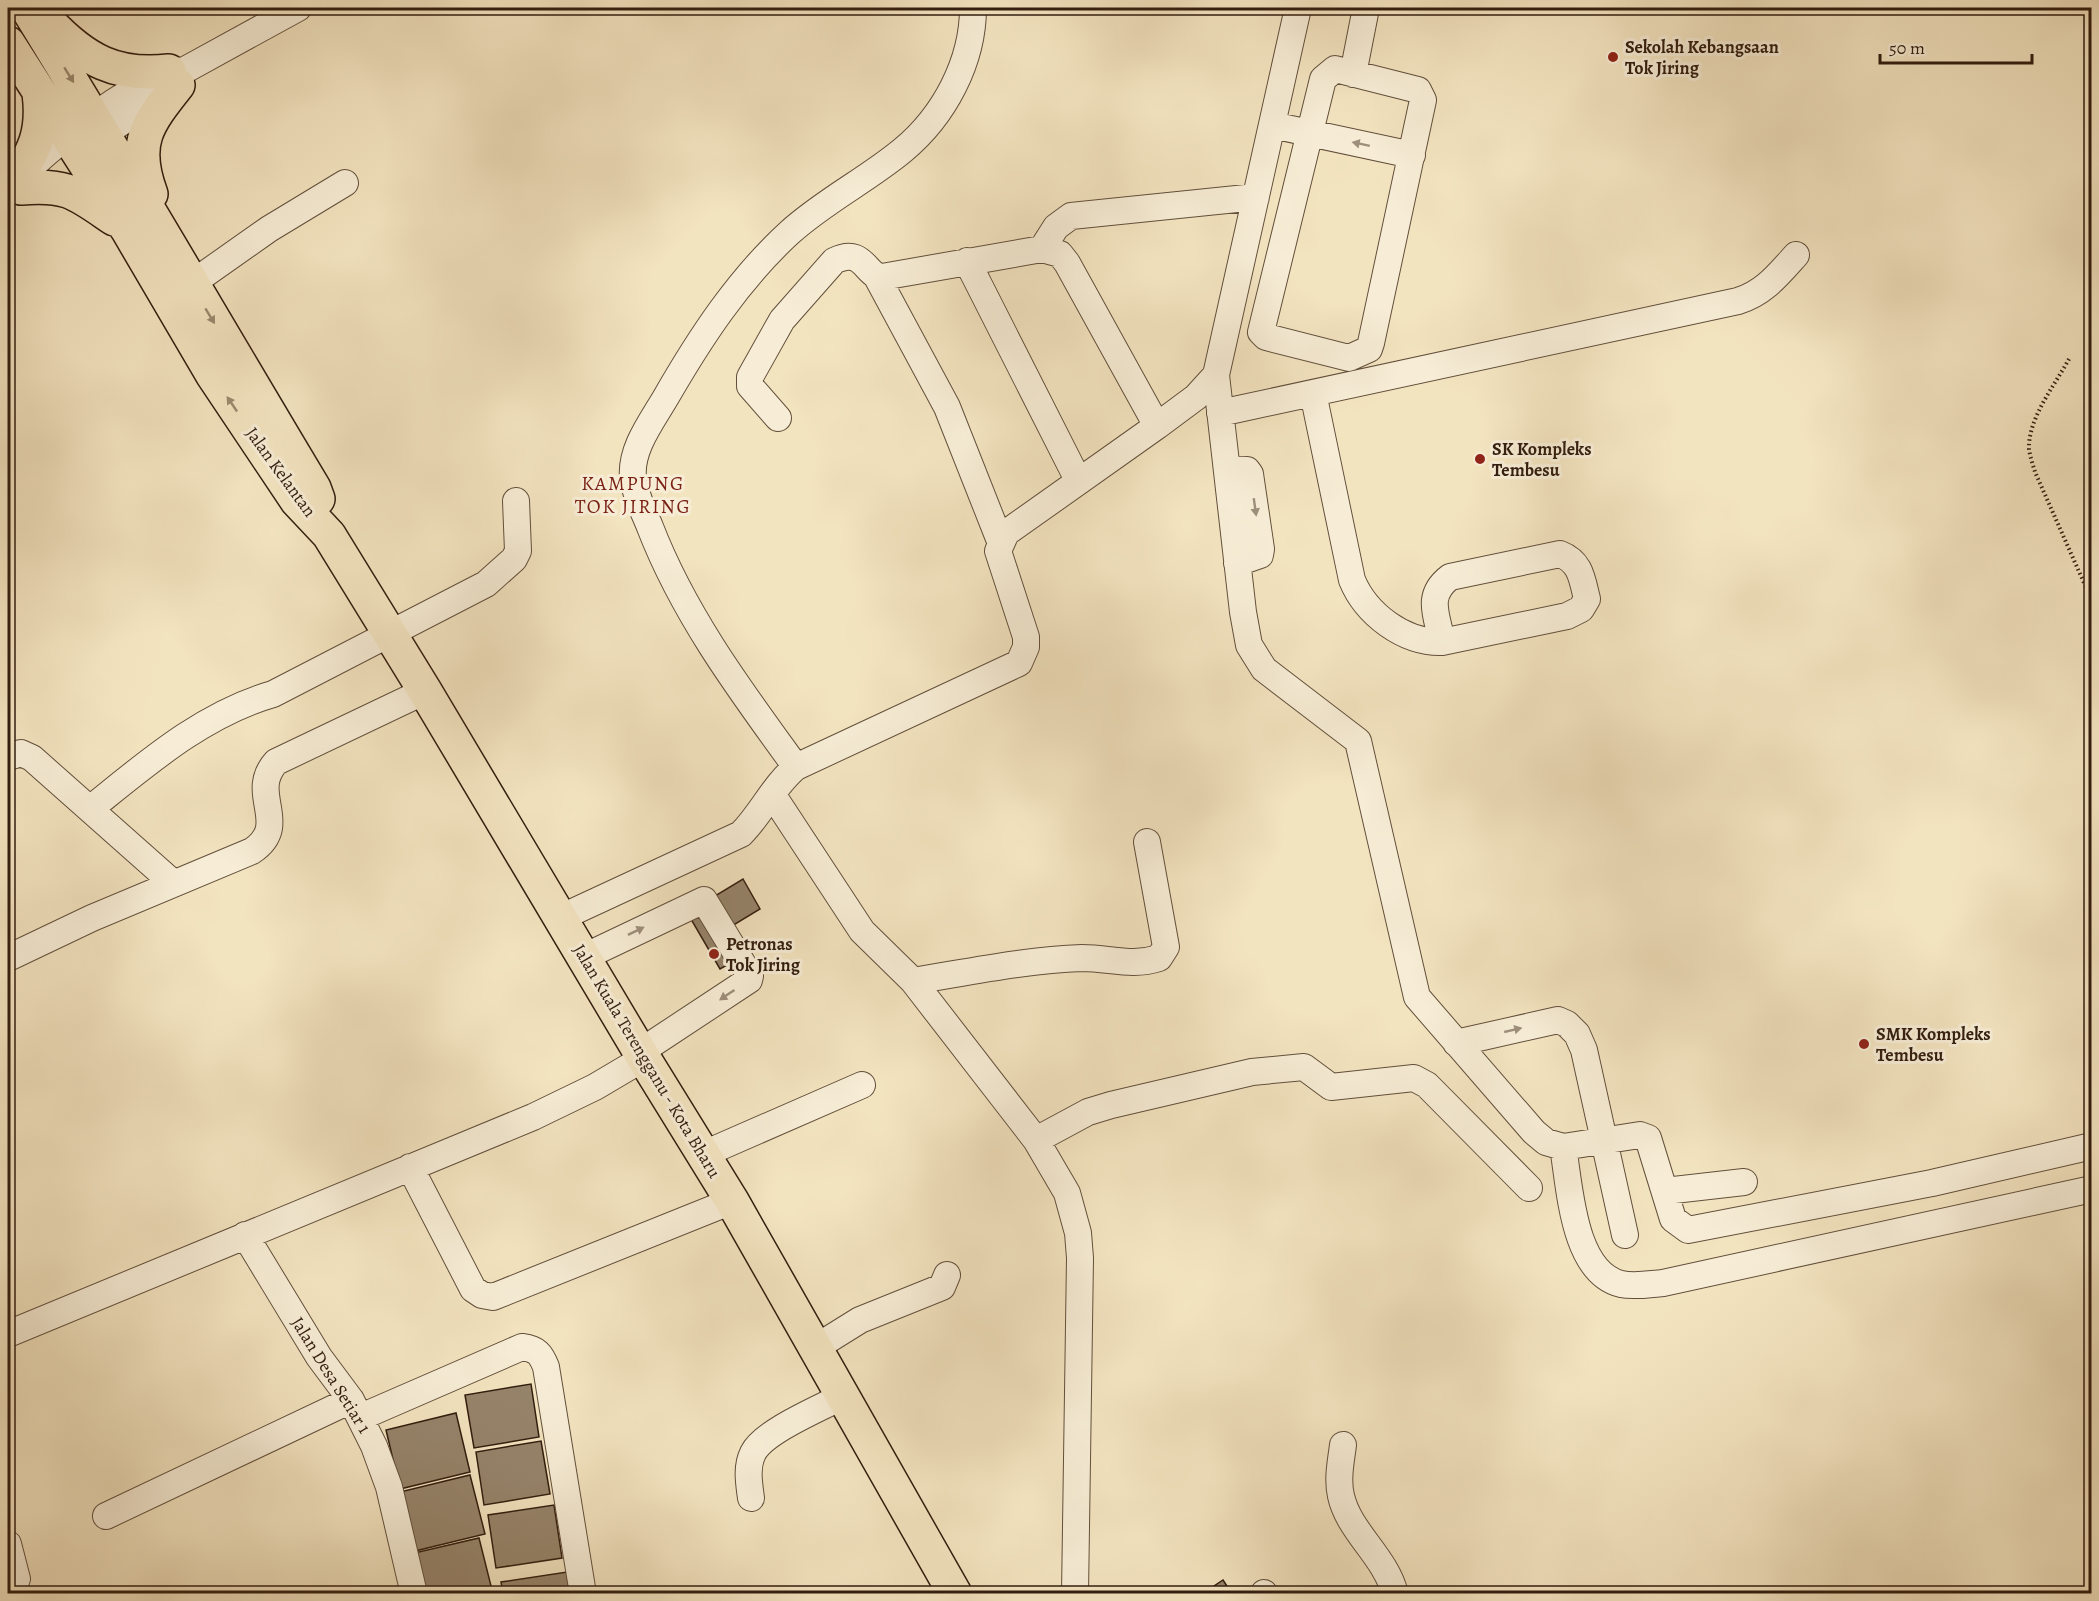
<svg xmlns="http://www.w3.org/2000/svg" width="2099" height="1601" viewBox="0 0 2099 1601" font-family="Alegreya,serif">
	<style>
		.building { fill: #96846b; stroke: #321d0f; stroke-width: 1.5 }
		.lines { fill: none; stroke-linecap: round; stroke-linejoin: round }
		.minor-casing { stroke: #624f3b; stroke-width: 28 }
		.highway-casing { stroke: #321d0f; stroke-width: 36 }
		.path { stroke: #321d0f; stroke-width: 4; stroke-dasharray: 1.5 3; stroke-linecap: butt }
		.minor { stroke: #f7edd6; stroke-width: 26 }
		.highway { stroke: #f3e4c0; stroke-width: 33 }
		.oneway { fill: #9c8a70 }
		.oneway2 { fill: #9e8f7c }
		.poi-dot { fill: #8f2418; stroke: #f7edd6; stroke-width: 2 }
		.labels { text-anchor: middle; stroke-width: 6; stroke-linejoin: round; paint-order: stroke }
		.poi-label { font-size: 18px; font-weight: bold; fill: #321d0f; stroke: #f7edd6; text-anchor: start }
		.street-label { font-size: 18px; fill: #321d0f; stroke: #f7edd6 }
		.neighbourhood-label { font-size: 20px; letter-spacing: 1.5px; fill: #7a1f14; stroke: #f7edd6 }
	</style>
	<rect width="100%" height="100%" fill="#f3e4c0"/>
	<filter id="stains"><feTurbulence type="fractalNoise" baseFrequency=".00333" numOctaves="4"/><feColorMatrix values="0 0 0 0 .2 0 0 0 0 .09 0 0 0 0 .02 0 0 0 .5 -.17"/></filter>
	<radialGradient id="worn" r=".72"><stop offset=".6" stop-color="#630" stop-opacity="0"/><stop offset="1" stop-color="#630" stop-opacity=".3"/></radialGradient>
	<path class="building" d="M743,879L760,909L727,929L710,899Z
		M704,889L743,956L720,969L681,902Z
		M531,1384L539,1437L474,1448L465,1395Z
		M456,1413L470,1472L400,1489L386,1430Z
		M541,1441L550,1494L484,1505L476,1452Z
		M470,1475L485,1534L415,1551L400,1492Z
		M554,1505L562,1558L496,1568L488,1515Z
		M479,1538L493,1594H419L410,1554Z
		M567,1572L571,1594H503L501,1582Z
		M1223,1580L1232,1594H1202Z"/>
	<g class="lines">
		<g class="minor-casing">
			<path id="minor" d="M1298,8L1216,375L1243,612L1249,645L1264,669L1358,741L1417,997L1534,1132L1546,1142L1563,1147L1640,1135L1648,1138L1673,1219L1688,1230L1932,1183L2092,1146
				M1335,69L1418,90L1423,100L1371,343L1369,349L1349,358L1266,337L1261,332L1323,79Z
				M1353,74L1366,8
				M1272,125L1412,155
				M90,143L169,91
				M24,174C54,143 144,72 185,70L298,8
				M1042,249L1056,227L1071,216L1256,197
				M967,261L1078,480
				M877,277L947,407L1000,541
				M191,284L269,229L345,183
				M1313,393L1352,580C1366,614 1404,643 1442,642L1567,616L1581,609L1587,599C1582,579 1581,562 1560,554L1450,577C1425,596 1437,615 1442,642
				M1220,413L1738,301C1764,293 1778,275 1796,255
				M778,418L750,386V377L782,320L834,261C864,246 865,276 882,277L1042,249L1060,254L1067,263L1157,426
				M1227,469L1247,470L1250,474L1261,549L1260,555L1237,563
				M8,757L21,753L32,758L173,883
				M796,767C740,690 684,615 650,527C644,512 635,495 633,478C630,449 652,421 666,397C700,338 738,280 789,233C824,201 867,180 903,150C944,116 973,62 973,8
				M772,794L862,931L913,981L1036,1140L1067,1193L1078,1233L1080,1258L1075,1594
				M90,809C146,764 203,714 273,694L486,584L514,559L518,551L516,501
				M560,918L741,834C762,813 773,786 796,767L1019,663L1026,647V637L998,551L1006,533L1157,426L1196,397L1216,375
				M584,957L704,900L750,976L749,980L640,1052
				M8,958L92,918L252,851C292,824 247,794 276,762L425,691
				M913,981C969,972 1026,960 1082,958C1111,958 1131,967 1159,958L1166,947L1147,842
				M1456,1043L1558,1020L1567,1024L1577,1034L1584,1050L1625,1235
				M1036,1140L1088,1112L1111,1105L1252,1072L1304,1067L1331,1087L1414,1078L1427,1085L1529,1188
				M1563,1147C1570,1188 1573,1272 1621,1284C1635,1287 1649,1284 1663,1283L2092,1189
				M704,1154L862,1085
				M410,1167L473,1289L482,1295L493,1297L732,1201
				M1665,1191L1744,1182
				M245,1235L319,1357L351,1400L374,1446L389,1487L414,1594
				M8,1334L533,1117L595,1087L644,1058
				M815,1348L860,1320L942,1287L947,1275
				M361,1417L522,1347C537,1349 541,1354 546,1367L583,1594
				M1343,1445C1341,1461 1337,1479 1341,1496C1349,1532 1386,1557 1395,1594
				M751,1498C749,1483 746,1467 753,1453C764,1431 821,1408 843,1396
				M106,1516L351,1400
				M8,1544L17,1579L8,1582
				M1264,1593V1594"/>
		</g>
		<g class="highway-casing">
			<path id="highway" d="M27,8C125,167 218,328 314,488L318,499
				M49,22C85,60 116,77 169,71
				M8,43L127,229L212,374L297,501L329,535L425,691L640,1052L732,1201L955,1594
				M16,181C35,149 44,131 39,93
				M21,188C68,184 76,193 114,219
				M151,194C132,143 147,124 178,85"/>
		</g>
		<path class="path" d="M2069,359C2055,385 2028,418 2029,449C2030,457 2033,465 2035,472L2092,601"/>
		<use href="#minor" class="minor"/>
		<use href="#highway" class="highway"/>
	</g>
	<defs><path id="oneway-solid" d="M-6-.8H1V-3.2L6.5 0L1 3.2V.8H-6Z" transform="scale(1.5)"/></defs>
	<g class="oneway">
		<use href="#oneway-solid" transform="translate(69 75) rotate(58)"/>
		<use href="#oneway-solid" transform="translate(210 316) rotate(59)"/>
		<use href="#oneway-solid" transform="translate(232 404) rotate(-124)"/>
	</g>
	<g class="oneway2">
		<use href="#oneway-solid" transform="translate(1361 144) rotate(-168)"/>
		<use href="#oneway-solid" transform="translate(1255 507) rotate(82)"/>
		<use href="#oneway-solid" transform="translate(636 931) rotate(-26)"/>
		<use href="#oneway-solid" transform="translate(727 995) rotate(146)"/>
		<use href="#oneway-solid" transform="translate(1513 1030) rotate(-13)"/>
	</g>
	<g class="poi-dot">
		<circle cx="1613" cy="57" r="6"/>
		<circle cx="1480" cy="459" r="6"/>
		<circle cx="714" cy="954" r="6"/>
		<circle cx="1864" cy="1044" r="6"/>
	</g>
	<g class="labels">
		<g class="poi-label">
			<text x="1625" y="53">Sekolah Kebangsaan<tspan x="1625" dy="21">Tok Jiring</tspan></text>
			<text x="1492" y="455">SK Kompleks<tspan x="1492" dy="21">Tembesu</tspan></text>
			<text x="726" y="950">Petronas<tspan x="726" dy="21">Tok Jiring</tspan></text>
			<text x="1876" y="1040">SMK Kompleks<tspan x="1876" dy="21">Tembesu</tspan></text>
		</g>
		<g class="street-label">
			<text transform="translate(281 472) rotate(54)" y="6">Jalan Kelantan</text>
			<text transform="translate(647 1061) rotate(59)" y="6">Jalan Kuala Terengganu - Kota Bharu</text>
			<text transform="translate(331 1375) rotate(58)" y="6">Jalan Desa Setiar 1</text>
		</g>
		<g class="neighbourhood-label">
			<text x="633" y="490">KAMPUNG<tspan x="633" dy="23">TOK JIRING</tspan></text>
		</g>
	</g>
	<rect width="2099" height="1601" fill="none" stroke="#f3e4c0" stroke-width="30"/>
	<rect x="9" y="9" width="2081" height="1583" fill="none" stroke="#321d0f" stroke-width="3"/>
	<rect x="15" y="15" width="2069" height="1571" fill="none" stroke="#321d0f" stroke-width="1.5"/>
	<path d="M1880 54v9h152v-9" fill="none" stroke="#321d0f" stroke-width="3"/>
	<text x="1889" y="54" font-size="18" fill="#321d0f" stroke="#f7edd6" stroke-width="4.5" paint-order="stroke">50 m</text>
	<rect width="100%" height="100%" filter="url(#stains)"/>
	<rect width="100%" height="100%" fill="url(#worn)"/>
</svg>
